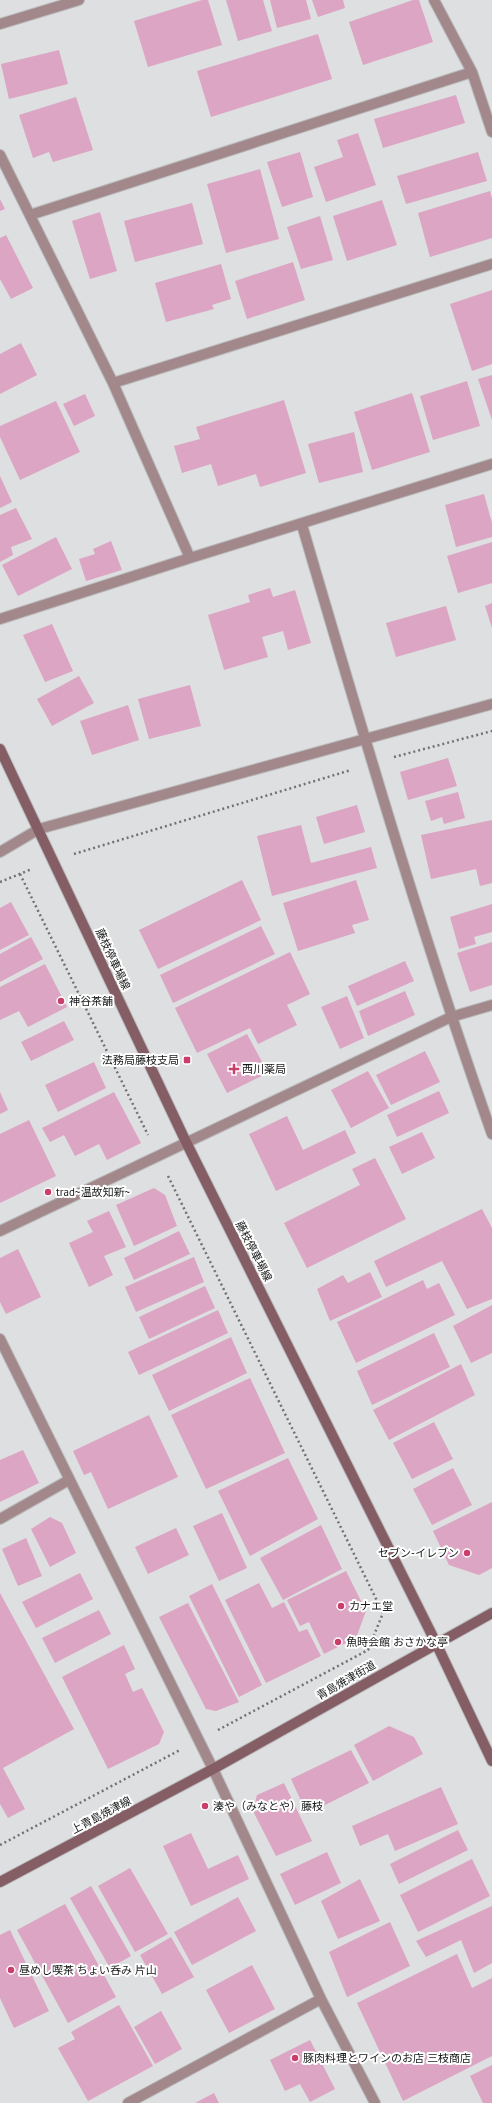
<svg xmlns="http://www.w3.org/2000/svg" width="492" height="2103" viewBox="0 0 492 2103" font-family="'PT Sans','Noto Sans JP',sans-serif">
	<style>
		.building { fill: #dba5c3 }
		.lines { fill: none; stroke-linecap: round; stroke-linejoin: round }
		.minor-casing { stroke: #babbbc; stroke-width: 12 }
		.tertiary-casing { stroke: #babbbc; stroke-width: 12 }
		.secondary-casing { stroke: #babbbc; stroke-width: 12 }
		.path { stroke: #717273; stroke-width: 2.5; stroke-dasharray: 2 3; stroke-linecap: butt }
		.minor { stroke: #a3888b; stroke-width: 10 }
		.tertiary { stroke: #a3888b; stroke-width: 10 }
		.secondary { stroke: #845e64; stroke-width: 10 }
		.poi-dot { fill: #cb3e6c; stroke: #fff; stroke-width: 1.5 }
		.labels { text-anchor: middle; stroke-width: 4; stroke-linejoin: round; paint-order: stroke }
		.street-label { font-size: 11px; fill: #171818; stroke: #fff }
		.poi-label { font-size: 11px; fill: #171818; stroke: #fff; text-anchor: start }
	</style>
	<rect width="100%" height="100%" fill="#dedfe0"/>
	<path class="building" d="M202,0H208L222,45L148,67L134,21Z
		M226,0H263L272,31L238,41Z
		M270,0H306L311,19L277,28Z
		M312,0H343L345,8L318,17Z
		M413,0H419L433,42L363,65L349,22Z
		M318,34L332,79L211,117L197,71Z
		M59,50L68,84L9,99L1,64Z
		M456,95L465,123L383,148L374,119Z
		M76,97L93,150L53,162L49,152L33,158L19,115Z
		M358,133L376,185L326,202L314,167L343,157L337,140Z
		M300,152L313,197L282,207L267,162Z
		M478,152L487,181L406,204L397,176Z
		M260,169L279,239L226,253L207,184Z
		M490,191L492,199V238L430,257L418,213Z
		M0,199L5,209L0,211Z
		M382,200L397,245L347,261L333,216Z
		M192,203L203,244L135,262L124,221Z
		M100,212L117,271L90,279L72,221Z
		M320,216L333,260L301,269L287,227Z
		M6,235L33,288L11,299L0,279V238Z
		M293,262L305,300L247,319L235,281Z
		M221,264L231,299L212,305L214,309L166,322L155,283Z
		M492,290V364L472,371L450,304Z
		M21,343L37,375L0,394V354Z
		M492,375V420L478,379Z
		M467,381L480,426L433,440L420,396Z
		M412,393L430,452L372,470L354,412Z
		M85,394L95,416L74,426L63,404Z
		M284,400L306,473L260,487L256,474L218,486L211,464L182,473L174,446L200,439L196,427Z
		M56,401L80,452L20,480L0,437V426Z
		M354,432L363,472L319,483L308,444Z
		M0,476L12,502L0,508Z
		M484,494L492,523V537L456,547L445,505Z
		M16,508L32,539L11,547L13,555L0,562V515Z
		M56,537L72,569L18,596L2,565Z
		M111,541L122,570L86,581L79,559L95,554L93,549Z
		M492,542V583L458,593L447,556Z
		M270,588L273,597L295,590L311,643L288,650L283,631L262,637L268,657L224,670L208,615L250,602L248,595Z
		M492,603V628L485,606Z
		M446,606L456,640L396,657L386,623Z
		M52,624L73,671L45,682L23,635Z
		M79,676L94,703L52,726L37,699Z
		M190,685L201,726L149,739L138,699Z
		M128,705L139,740L92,755L80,721Z
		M448,758L457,786L408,800L400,772Z
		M458,792L465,818L444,824L442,817L431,821L425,801Z
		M357,805L365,832L324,844L316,817Z
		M492,820V883L480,886L476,869L431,879L421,835Z
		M301,825L311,863L371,847L377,868L272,896L257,836Z
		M242,880L261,920L158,969L139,930Z
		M356,880L369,920L352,925L355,933L298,951L283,903Z
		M11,902L29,935L0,950V908Z
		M492,904V932L474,937L476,944L459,949L450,917Z
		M261,926L275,954L173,1003L160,975Z
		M31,937L43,959L0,982V954Z
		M492,942V985L470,992L457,953Z
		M290,952L310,994L287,1005L297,1025L258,1044L250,1028L197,1053L175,1008Z
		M405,961L414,981L357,1006L348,986Z
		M45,964L67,1007L28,1027L19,1011L0,1020V987Z
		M405,991L415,1015L368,1036L359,1011Z
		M347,996L364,1038L340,1049L321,1007Z
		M64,1021L74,1040L31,1061L21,1042Z
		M247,1034L268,1073L227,1093L207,1054Z
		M425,1051L440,1082L391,1105L376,1075Z
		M94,1062L106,1088L58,1112L45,1085Z
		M368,1071L389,1108L351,1128L331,1090Z
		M439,1091L449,1113L397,1137L387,1115Z
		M0,1092L8,1110L0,1114Z
		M114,1092L141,1143L107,1160L99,1144L75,1156L64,1135L50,1142L42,1128Z
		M287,1116L303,1150L345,1130L356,1153L276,1191L249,1134Z
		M29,1120L56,1176L0,1203V1134Z
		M422,1132L435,1158L402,1174L389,1147Z
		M375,1158L406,1219L307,1268L284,1223L360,1185L352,1169Z
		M154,1188L165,1195L177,1226L134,1246L116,1205Z
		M482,1209L492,1228V1299L467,1309L442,1261L386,1287L374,1261Z
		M109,1211L126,1247L104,1256L113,1275L89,1287L69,1243L93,1232L87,1221Z
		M179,1231L190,1254L134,1280L124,1258Z
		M18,1249L41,1297L6,1314L0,1302V1258Z
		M194,1257L204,1282L136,1312L125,1287Z
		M370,1272L382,1297L330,1321L317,1289L343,1275L348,1283Z
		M423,1280L427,1289L439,1283L455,1315L356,1363L337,1322Z
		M205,1286L215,1308L149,1339L139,1317Z
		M492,1305V1353L471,1363L453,1326Z
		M218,1310L228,1333L139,1375L128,1352Z
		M434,1333L450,1367L372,1405L357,1371Z
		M231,1337L247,1373L169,1411L152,1375Z
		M461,1364L475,1395L389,1440L373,1410Z
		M250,1378L285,1453L206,1489L171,1415Z
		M149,1415L178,1477L108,1509L91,1472L84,1475L73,1451Z
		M434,1422L453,1459L412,1479L393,1443Z
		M23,1450L39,1483L0,1502V1460Z
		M288,1458L318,1519L250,1556L218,1491Z
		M453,1468L472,1505L432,1525L413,1489Z
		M492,1502V1568L479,1575L449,1565L433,1531Z
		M222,1513L247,1568L219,1581L193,1526Z
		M50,1517L62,1523L76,1553L50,1567L31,1529Z
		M321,1525L342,1569L283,1600L260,1558Z
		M176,1528L189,1555L148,1574L135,1547Z
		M26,1538L42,1576L18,1586L2,1549Z
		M346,1571L366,1611L356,1638L324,1654L309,1622L300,1626L287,1600Z
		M80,1573L93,1599L36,1628L22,1602Z
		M259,1583L272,1608L284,1602L299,1632L307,1629L321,1656L266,1683L225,1600Z
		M212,1584L262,1685L239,1697L189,1596Z
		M0,1593L74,1729L3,1768L25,1809L8,1818L0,1804Z
		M188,1603L239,1702L216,1711L206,1709L159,1617Z
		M99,1610L111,1634L55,1663L42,1638Z
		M124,1645L135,1669L125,1674L133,1692L142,1688L164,1732L159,1744L108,1769L62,1677Z
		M389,1726L414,1737L423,1754L373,1781L354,1745Z
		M351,1750L369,1783L307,1814L291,1779Z
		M284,1783L312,1841L276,1856L253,1811L257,1795Z
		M441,1787L458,1824L395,1851L388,1834L360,1846L352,1826Z
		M458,1830L468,1850L399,1884L390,1864Z
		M191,1833L208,1869L238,1855L249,1879L191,1906L163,1846Z
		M327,1852L341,1883L295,1905L280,1874Z
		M472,1859L490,1896L418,1932L400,1895Z
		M130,1868L168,1934L135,1952L98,1886Z
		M360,1879L380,1921L338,1939L321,1901Z
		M91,1886L131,1956L110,1968L70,1898Z
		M238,1897L256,1931L192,1965L174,1932Z
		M65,1904L116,1997L68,2023L17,1930Z
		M492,1906V1963L474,1973L461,1940L426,1957L416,1941Z
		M390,1922L410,1966L347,1997L329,1952Z
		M10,1930L49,2011L14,2028L0,1998V1935Z
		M171,1937L194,1977L162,1994L140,1955Z
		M457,1954L472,1988L492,1978V2056L403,2101L357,2003Z
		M252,1965L275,2009L229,2033L206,1990Z
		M119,2005L153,2066L88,2101L58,2048L75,2039L71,2032Z
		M161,2011L182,2049L155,2064L134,2027Z
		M310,2040L335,2089L310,2102L300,2084L285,2091L270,2060Z
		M492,2065V2103H483L470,2076Z
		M214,2093L219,2103H195Z"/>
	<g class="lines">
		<g class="minor-casing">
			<path id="minor" d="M434,0L472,72L492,132
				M0,24L79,0
				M0,155L113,383L190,558L492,464
				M30,215L472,72
				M113,383L492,264
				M302,525C362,729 421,933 492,1134
				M0,619L190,558
				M0,1231L451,1017L492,1005
				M0,1339L213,1769L321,1999L375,2103
				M0,1519L69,1480
				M128,2103L321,1999"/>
		</g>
		<g class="tertiary-casing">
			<path id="tertiary" d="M0,852L39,829L492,704"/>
		</g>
		<g class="secondary-casing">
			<path id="secondary" d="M0,749L186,1142L436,1643L492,1761
				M0,1882L213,1769L492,1613"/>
		</g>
		<path class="path" d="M394,757L492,731
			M74,854L351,770
			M20,874L148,1135
			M0,882L32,869
			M168,1176L383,1613L368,1650L218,1730
			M0,1845L180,1750"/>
		<use href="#minor" class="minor"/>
		<use href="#tertiary" class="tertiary"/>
		<use href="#secondary" class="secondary"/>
	</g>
	<g class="poi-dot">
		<circle cx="61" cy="1001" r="4"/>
		<rect x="183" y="1056" width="8" height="8" rx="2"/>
		<path d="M232 1063h4v4h4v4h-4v4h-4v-4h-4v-4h4z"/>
		<circle cx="48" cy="1192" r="4"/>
		<circle cx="467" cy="1553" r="4"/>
		<circle cx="341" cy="1606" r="4"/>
		<circle cx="338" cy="1642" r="4"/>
		<circle cx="205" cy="1806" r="4"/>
		<circle cx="11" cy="1970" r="4"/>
		<circle cx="295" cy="2058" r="4"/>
	</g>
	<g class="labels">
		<g class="street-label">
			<text transform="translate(113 959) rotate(65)" y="4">藤枝停車場線</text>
			<text transform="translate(254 1251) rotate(63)" y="4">藤枝停車場線</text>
			<text transform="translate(346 1680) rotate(-30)" y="4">青島焼津街道</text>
			<text transform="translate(101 1815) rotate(-28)" y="4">上青島焼津線</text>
		</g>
		<g class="poi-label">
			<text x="69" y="1005">神谷茶舗</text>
			<text x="179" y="1064" text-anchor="end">法務局藤枝支局</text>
			<text x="242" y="1073">西川薬局</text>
			<text x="56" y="1196">trad~温故知新~</text>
			<text x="459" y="1557" text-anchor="end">セブン-イレブン</text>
			<text x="349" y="1610">カナエ堂</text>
			<text x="346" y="1646">魚時会館 おさかな亭</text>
			<text x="213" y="1810">湊や（みなとや）藤枝</text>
			<text x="19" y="1974">昼めし喫茶 ちょい呑み 片山</text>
			<text x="303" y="2062">豚肉料理とワインのお店 三枝商店</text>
		</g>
	</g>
</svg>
